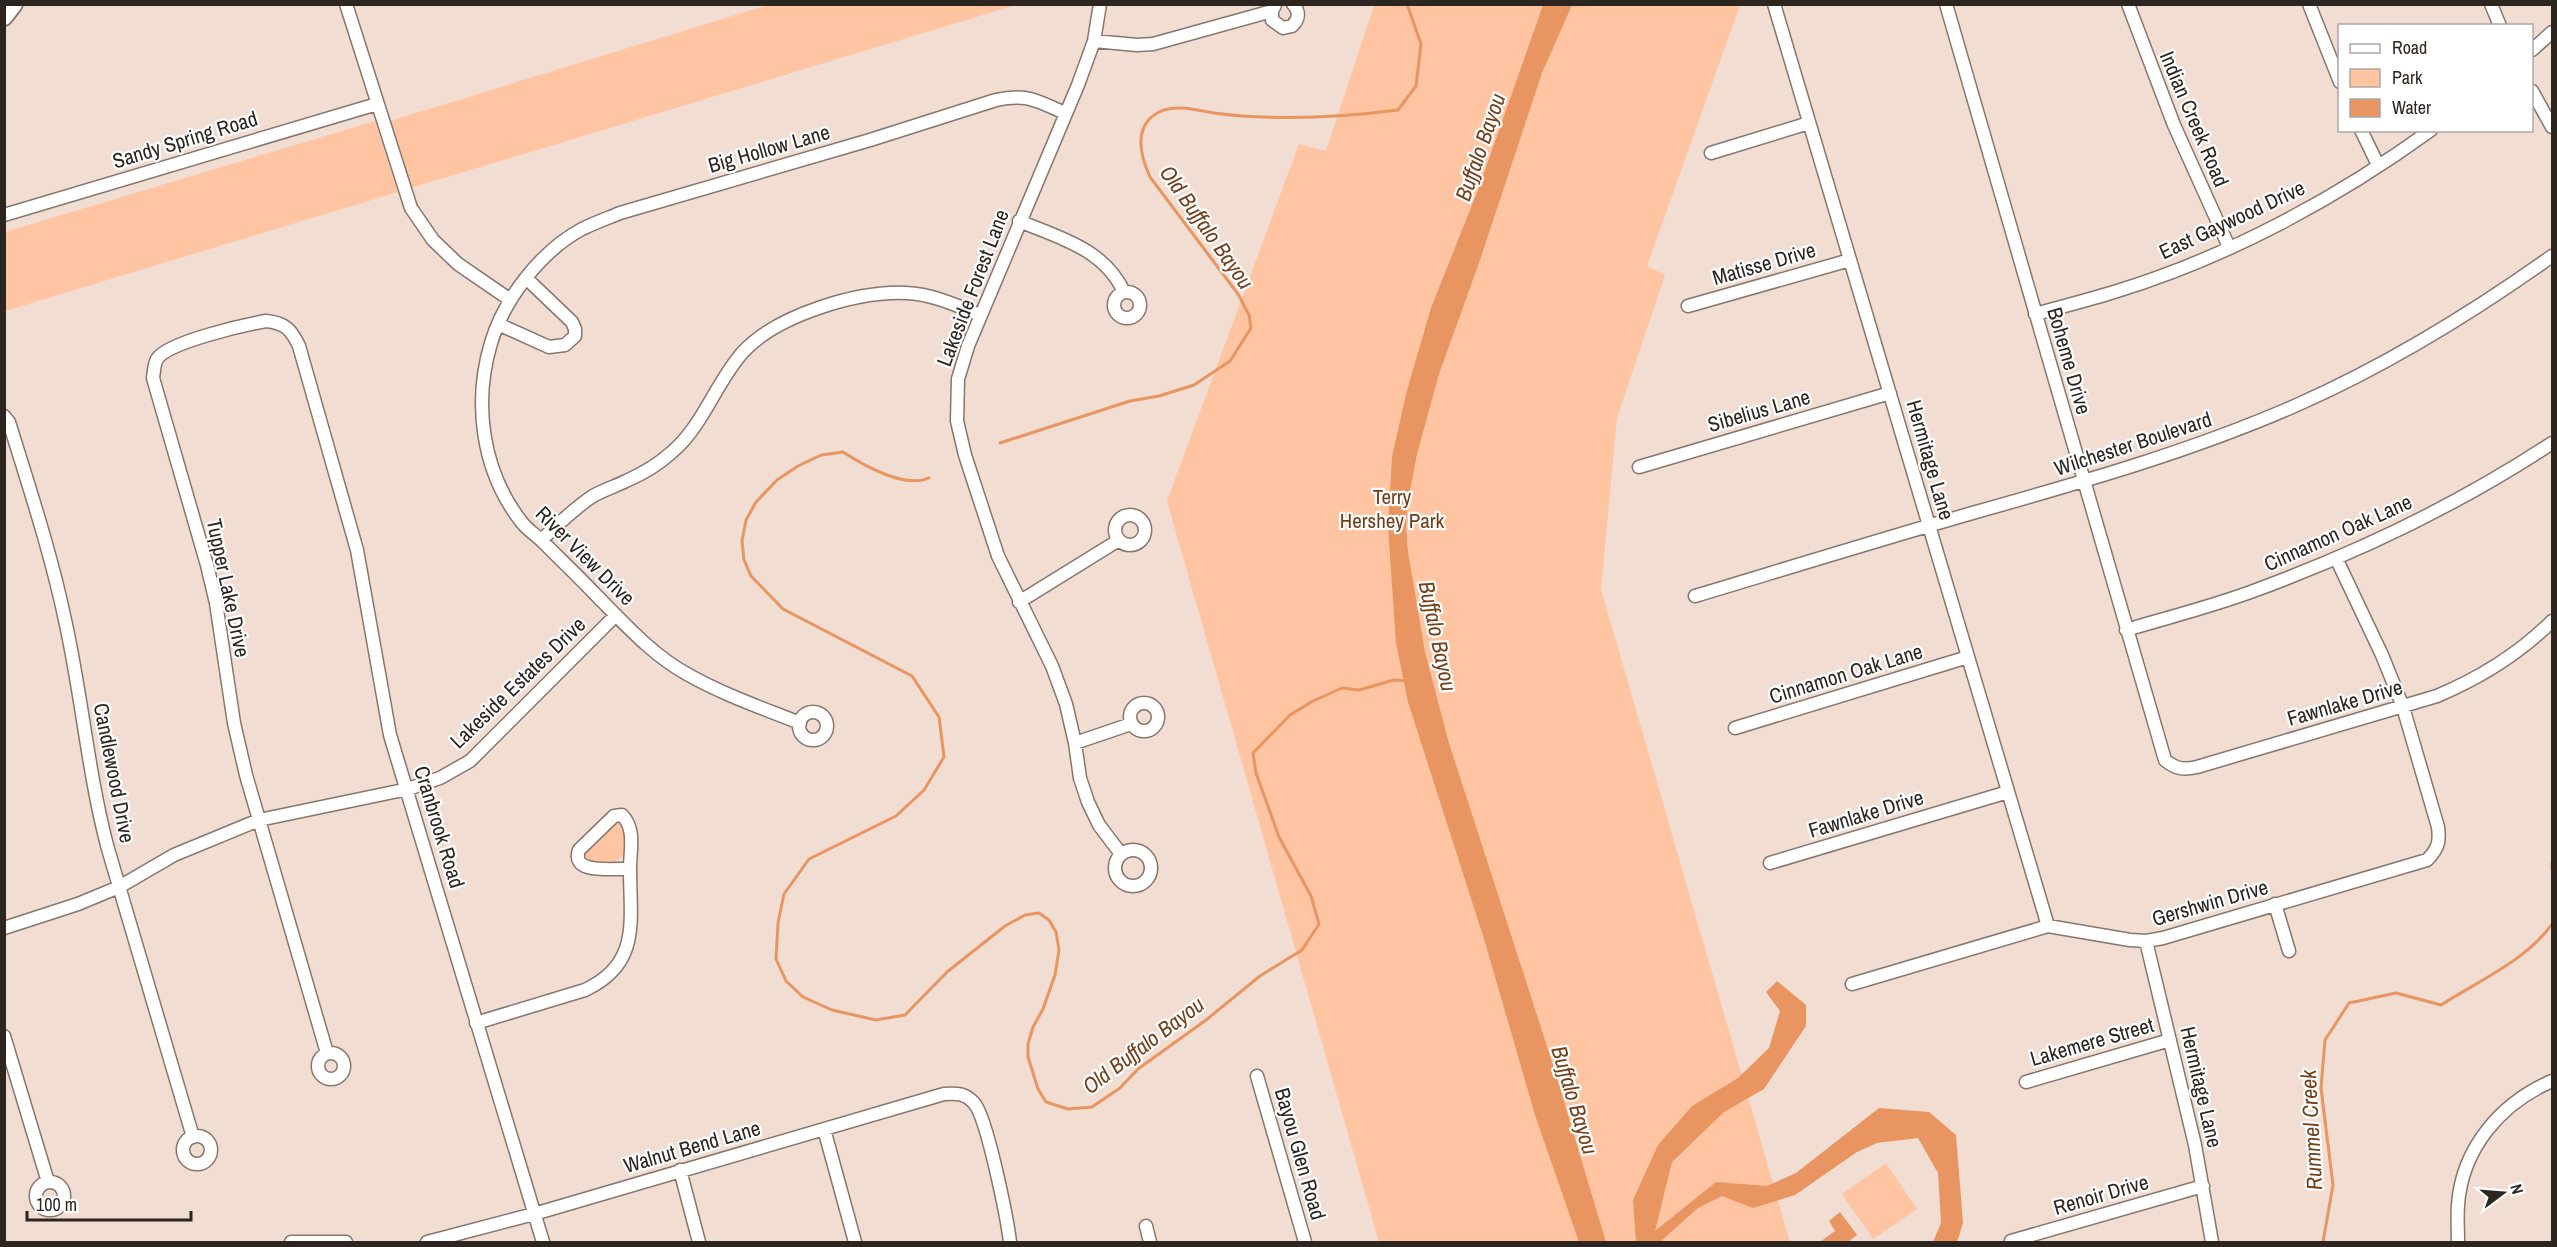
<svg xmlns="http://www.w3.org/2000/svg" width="2557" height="1247" viewBox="0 0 2557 1247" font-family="'Archivo Narrow',sans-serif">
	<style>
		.green { fill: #ffc4a1 }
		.water { fill: #e89561 }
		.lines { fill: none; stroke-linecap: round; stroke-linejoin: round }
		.stream { stroke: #e89561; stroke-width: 3 }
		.street-casing { stroke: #87766b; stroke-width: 15 }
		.secondary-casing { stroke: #87766b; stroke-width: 20 }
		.street { stroke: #fff; stroke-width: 12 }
		.secondary { stroke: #fff; stroke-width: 16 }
		.labels { text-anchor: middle; stroke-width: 4.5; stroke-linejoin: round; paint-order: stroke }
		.street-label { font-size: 21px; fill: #2c2520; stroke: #fff }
		.park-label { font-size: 21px; fill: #723c16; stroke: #fff }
		.water-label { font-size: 22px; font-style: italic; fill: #743e18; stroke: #fff }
	</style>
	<rect width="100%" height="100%" fill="#f1ddd2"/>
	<path class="green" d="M768,5H1016L411,188L390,121Z
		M1374,5H1740L1647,266L1665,275L1617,418L1601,589L1790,1242H1379L1167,501L1299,144L1326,151Z
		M375,121L398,192L5,311V232Z
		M619,822L624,826V855L615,862H588L584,853L615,823Z
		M1886,1163L1917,1209L1873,1239L1842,1194Z"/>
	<path class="water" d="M1543,5H1572L1542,73L1479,263L1439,374L1417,454L1407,506L1406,527L1408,552L1425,652L1448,740L1554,1068L1606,1242H1579L1535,1115L1485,942L1408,702L1396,643L1388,526L1392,457L1406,394L1431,308L1478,190Z
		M1777,981L1806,1005V1026L1764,1089L1724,1112L1672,1162L1655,1231L1716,1182L1767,1186L1796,1173L1879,1108L1929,1112L1956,1135L1963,1223L1957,1242H1933L1941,1223L1938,1173L1918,1138L1877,1143L1857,1152L1795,1195L1753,1208L1722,1196L1698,1208L1660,1242H1636L1633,1200L1658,1145L1692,1106L1738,1078L1769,1048L1780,1011L1766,992Z
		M1840,1212L1857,1235L1848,1242H1820L1835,1231L1829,1221Z"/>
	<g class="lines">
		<path class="stream" d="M1000,443L1130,401L1159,396L1194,385L1230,361L1251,328L1249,315L1238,294L1150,177C1140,155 1133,126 1159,112C1176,104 1196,110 1214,113C1275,121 1336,118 1398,110L1416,86L1421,44L1407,4
			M929,478C905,489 863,465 843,452L821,455L798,466L777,480L756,502L746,520L742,541L744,560L751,576L783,609L912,676L939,717L944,757L924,790L896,816L809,859L784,894L778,923L776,959L786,981L803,997L832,1010L876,1020L905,1015L947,972L1005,926L1025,915L1039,913L1049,920L1056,932L1059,950L1055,975L1043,1009L1033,1027L1028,1044V1057L1038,1089L1046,1102L1068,1109L1092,1107L1120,1088L1138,1069L1206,1020L1260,976L1302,950L1319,924L1311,896L1279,837L1256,773L1253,753L1290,715L1313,701L1342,688L1359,690L1394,680L1406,681
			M2552,862V869
			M2323,1242L2333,1185L2321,1088L2325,1040L2349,1003L2396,993L2441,1005C2478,981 2527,960 2552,924"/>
		<g class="street-casing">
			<path id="street" d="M346,4L411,208L433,240L458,264L509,299
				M1100,4L1094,41L1078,85L968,346L958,379L957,421L965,455L998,556L1052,666L1066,704L1075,743L1080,778L1088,802L1099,825L1121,854
				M1774,4L2048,926
				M1946,4L2165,760C2176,769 2183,770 2197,767L2437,696C2480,678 2519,654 2552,621
				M2128,4L2174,125L2229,247
				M2309,4L2340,82
				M2491,4L2500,26
				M1275,5L1272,11V20L1283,28L1292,26C1299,19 1300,12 1293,4
				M1094,41L1137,45L1153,44L1272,11
				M2532,50L2552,32
				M2532,91L2552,127
				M2361,130L2378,165
				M1711,153L1809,123
				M4,215L377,104
				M1019,221C1060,238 1104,249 1124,292
				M1114 305a13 13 0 1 1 26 0a13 13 0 1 1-26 0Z
				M1688,306L1850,260
				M2035,314C2061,307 2088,300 2114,292C2226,258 2336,199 2431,130
				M498,324L549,347L565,345L575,336V329L572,322L526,278
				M4,416L9,422C29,487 51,553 65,620C82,696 88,774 108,849L193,1137
				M1639,467L1890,393
				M1115 530a15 15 0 1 1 30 0a15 15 0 1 1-30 0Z
				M541,540C558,525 574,508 593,496C603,490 616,486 626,481C642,474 659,464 672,452C703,426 716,382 743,352C777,315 857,291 906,293C932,294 956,305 980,315
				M1695,596C1788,568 1882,539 1976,512C2086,481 2195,450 2299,404C2389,364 2472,313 2552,256
				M1019,602L1119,540
				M2126,630C2169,617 2214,606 2256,590C2359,552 2461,503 2552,443
				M1130 717a14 14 0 1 1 28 0a14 14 0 1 1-28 0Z
				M799 726a14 14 0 1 1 28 0a14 14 0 1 1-28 0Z
				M800,723C762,708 722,694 687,674C652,655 623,622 595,594C578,576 560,559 543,542C536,535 526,529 520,520C482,470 473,403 491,343C504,299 541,251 582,229C594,223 608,218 620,213L870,140L996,100C1027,93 1037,101 1065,113
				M1735,728L1968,657
				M1075,743L1131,724
				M622,815C636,829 630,850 630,869C614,868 570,875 579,850L614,816Z
				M1115 868a18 18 0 1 1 36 0a18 18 0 1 1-36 0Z
				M1770,863L2008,792
				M2275,904L2289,951
				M4,928L78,904L119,887L174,855L259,820L408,789L440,778L470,761L616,615
				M2146,941L2195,1145L2212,1242
				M1852,984L2048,926L2130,940L2146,941L2163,938L2427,860C2438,849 2440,842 2438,827L2403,707L2382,655L2336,558
				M476,1023L585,990C641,964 630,921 630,869
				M4,1036L48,1182
				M318 1066a13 13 0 1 1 26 0a13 13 0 1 1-26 0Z
				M327,1053L246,775L234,723L216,603L207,565L153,378C154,372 154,364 157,359C168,342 244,325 266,321C285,323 291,329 299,346L357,550L390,735L543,1242
				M1257,1076L1305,1242
				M2026,1082L2170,1040
				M824,1129L855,1242
				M183 1150a14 14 0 1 1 28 0a14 14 0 1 1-28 0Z
				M680,1170L699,1242
				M36 1196a14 14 0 1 1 28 0a14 14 0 1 1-28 0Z
				M1146,1226L1150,1242
				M2011,1241L2203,1186
				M291,1242H346
				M427,1242L534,1214L944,1094C957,1093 965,1093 974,1103C987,1117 1007,1218 1010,1242
				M2458,1242C2458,1230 2457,1217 2458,1205C2462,1148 2501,1103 2552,1081"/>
		</g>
		<g class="secondary-casing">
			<path id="secondary" d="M4,17L14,4"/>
		</g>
		<use href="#street" class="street"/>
		<use href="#secondary" class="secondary"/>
	</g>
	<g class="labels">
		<g class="street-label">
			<text transform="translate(2194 119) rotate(67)" y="7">Indian Creek Road</text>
			<text transform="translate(185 140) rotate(-17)" y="7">Sandy Spring Road</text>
			<text transform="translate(769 149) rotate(-16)" y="7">Big Hollow Lane</text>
			<text transform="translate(2232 220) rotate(-25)" y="7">East Gaywood Drive</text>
			<text transform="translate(1764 264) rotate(-16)" y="7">Matisse Drive</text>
			<text transform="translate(973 288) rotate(-69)" y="7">Lakeside Forest Lane</text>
			<text transform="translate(2069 361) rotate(74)" y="7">Boheme Drive</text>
			<text transform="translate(1759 411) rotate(-16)" y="7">Sibelius Lane</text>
			<text transform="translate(2133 444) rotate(-18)" y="7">Wilchester Boulevard</text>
			<text transform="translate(1930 460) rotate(74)" y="7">Hermitage Lane</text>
			<text transform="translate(2338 533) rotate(-24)" y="7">Cinnamon Oak Lane</text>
			<text transform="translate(585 556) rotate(45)" y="7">River View Drive</text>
			<text transform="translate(228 588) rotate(78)" y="7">Tupper Lake Drive</text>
			<text transform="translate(1846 674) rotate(-17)" y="7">Cinnamon Oak Lane</text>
			<text transform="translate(518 683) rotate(-44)" y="7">Lakeside Estates Drive</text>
			<text transform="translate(2345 703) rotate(-16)" y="7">Fawnlake Drive</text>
			<text transform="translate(114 773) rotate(79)" y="7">Candlewood Drive</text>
			<text transform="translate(1866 814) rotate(-17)" y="7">Fawnlake Drive</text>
			<text transform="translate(439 827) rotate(73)" y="7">Cranbrook Road</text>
			<text transform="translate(2210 903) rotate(-16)" y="7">Gershwin Drive</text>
			<text transform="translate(2092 1042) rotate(-16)" y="7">Lakemere Street</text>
			<text transform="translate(2201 1087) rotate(77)" y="7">Hermitage Lane</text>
			<text transform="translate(692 1147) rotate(-16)" y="7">Walnut Bend Lane</text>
			<text transform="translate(1300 1154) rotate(74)" y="7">Bayou Glen Road</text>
			<text transform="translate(2101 1195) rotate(-16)" y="7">Renoir Drive</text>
		</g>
		<g class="park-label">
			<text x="1392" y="504">Terry<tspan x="1392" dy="24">Hershey Park</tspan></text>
		</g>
		<g class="water-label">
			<text transform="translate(1480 147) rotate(-71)" y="8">Buffalo Bayou</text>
			<text transform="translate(1207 227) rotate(55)" y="8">Old Buffalo Bayou</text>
			<text transform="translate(1438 636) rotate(78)" y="8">Buffalo Bayou</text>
			<text transform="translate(1143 1045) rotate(-37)" y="8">Old Buffalo Bayou</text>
			<text transform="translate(1575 1100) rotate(73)" y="8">Buffalo Bayou</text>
			<text transform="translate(2311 1130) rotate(-93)" y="8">Rummel Creek</text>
		</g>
	</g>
	<rect width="2557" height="1247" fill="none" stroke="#2c2520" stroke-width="12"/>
	<rect x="2338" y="24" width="195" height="108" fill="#ffffff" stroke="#aba8a6" stroke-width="1.5"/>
	<rect x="2350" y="44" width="30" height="9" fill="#ffffff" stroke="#aba8a6" stroke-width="1.5"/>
	<text x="2392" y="54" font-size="18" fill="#2c2520">Road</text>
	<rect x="2350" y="69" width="30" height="18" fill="#ffc4a1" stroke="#aba8a6" stroke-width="1.5"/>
	<text x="2392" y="84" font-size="18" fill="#2c2520">Park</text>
	<rect x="2350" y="99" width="30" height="18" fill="#e89561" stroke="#aba8a6" stroke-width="1.5"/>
	<text x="2392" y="114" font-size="18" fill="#2c2520">Water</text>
	<g transform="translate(2503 1193) rotate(74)" stroke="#ffffff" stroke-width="4.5" paint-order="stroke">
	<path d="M0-4.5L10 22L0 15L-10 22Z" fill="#2c2520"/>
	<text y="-9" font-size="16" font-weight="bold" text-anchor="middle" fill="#2c2520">N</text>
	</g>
	<path d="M27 1211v9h164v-9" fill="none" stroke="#2c2520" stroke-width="3"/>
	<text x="36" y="1211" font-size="18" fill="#2c2520" stroke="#ffffff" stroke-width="4.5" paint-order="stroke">100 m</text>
</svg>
